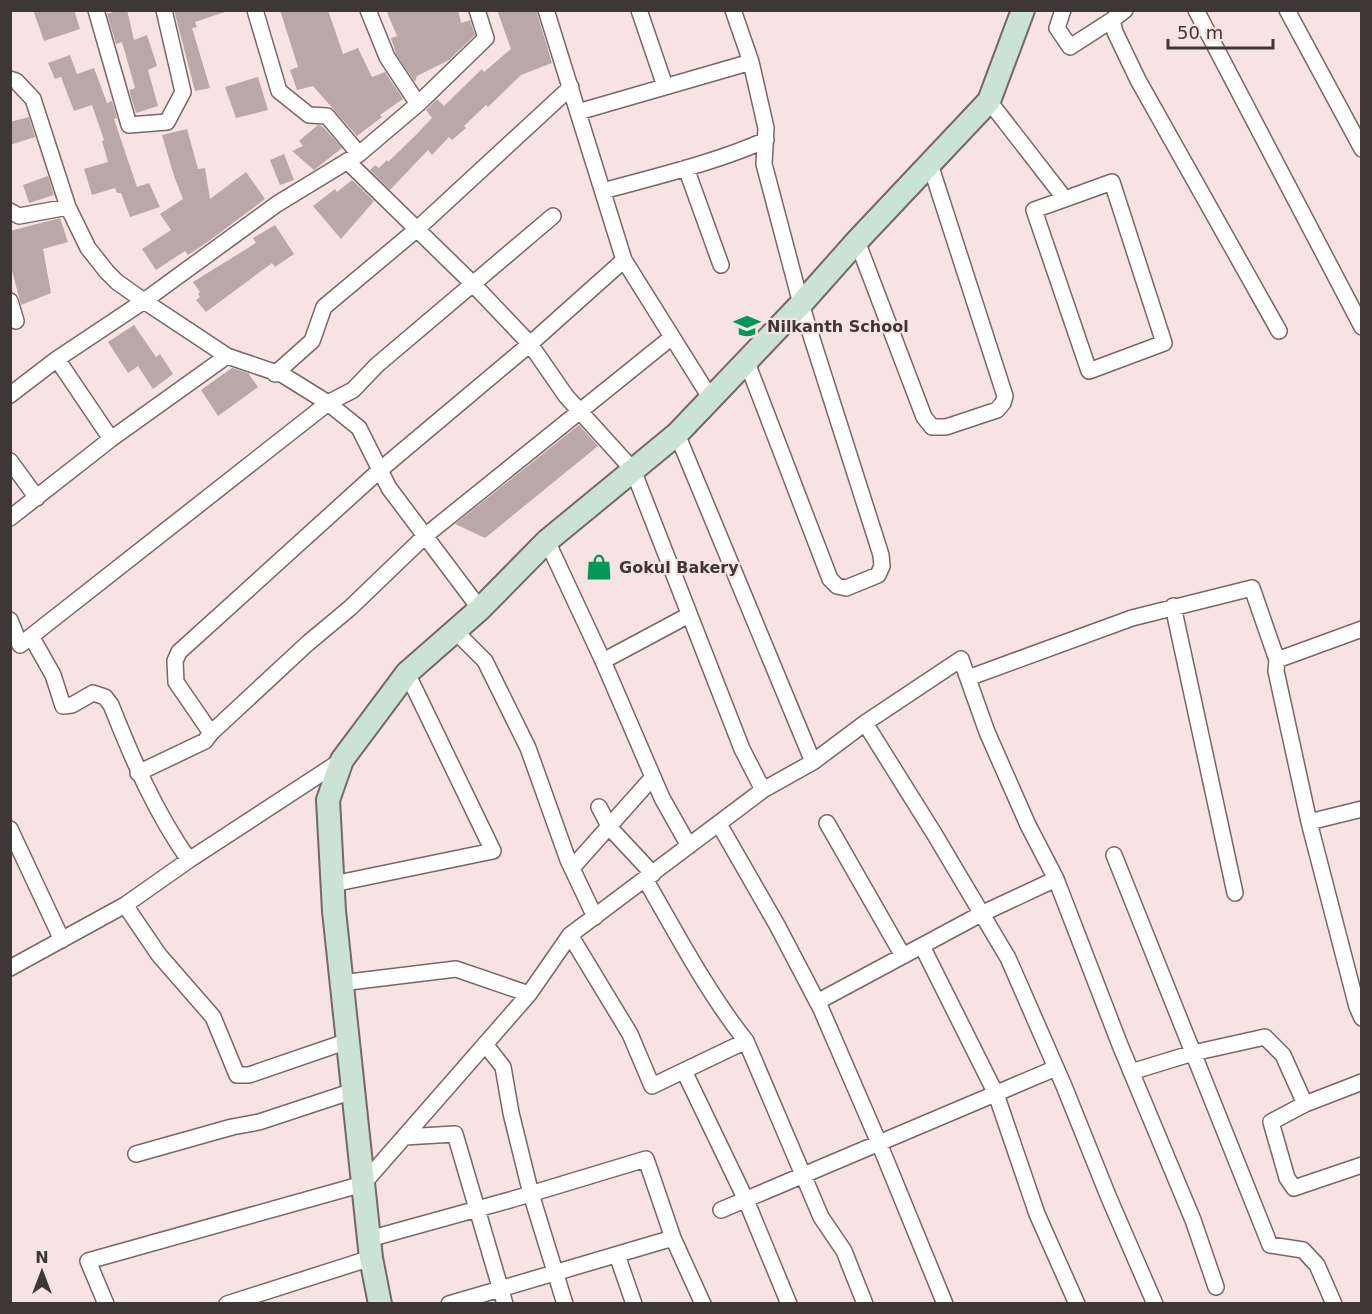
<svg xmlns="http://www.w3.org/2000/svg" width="1372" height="1314" viewBox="0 0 1372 1314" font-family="'DejaVu Sans',sans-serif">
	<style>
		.building { fill: #baa7a7 }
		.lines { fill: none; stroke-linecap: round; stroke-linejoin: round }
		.street-casing { stroke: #786767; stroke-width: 18 }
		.secondary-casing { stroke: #786767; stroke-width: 26 }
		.street { stroke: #fff; stroke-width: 15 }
		.secondary { stroke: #cae3d4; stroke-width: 22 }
		.labels { text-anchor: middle; stroke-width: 4.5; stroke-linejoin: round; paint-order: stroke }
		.poi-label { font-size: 16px; font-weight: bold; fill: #3f3737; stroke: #f7e3e3; text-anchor: start }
	</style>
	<rect width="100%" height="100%" fill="#f7e3e3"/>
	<path class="building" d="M33,10H74L80,29L44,41Z
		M119,10H127L134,40L147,35L157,66L148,70L158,106L136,113L129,90L135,88L122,42L116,44L107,14Z
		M174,10H224L225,12L195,22L197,27L192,28L210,88L195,91Z
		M280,10H328L343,54L358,48L372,77L385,72L403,99L380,115L382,117L357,136L313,86L297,90L290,70L298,67Z
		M386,10H458L461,23L470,20L475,35L449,60L417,76L415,82L396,54L391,38L397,36Z
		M497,10H536L552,63L521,75L488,107L486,105L464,126L466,128L452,140L449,137L432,155L428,150L390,190L370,170L375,165L379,168L387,160L388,162L416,135L432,118L426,110L437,99L444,106L482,69L484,72L511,49Z
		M70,55L77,74L94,68L107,103L112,101L117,118L114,119L137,187L149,183L160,207L130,217L121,193H117L115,188L92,195L84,169L108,162L102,141L104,140L92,105L74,111L61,77L55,79L48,63Z
		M258,77L268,110L236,118L225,87Z
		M29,117L35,137L10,145V122Z
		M318,125L322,126L342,148L314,170L292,151L303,146L299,141Z
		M187,129L198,169L205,168L210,199L246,172L265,199L209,241L188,255L185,251L156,270L142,249L171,230L160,214L183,199L174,176L162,135Z
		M284,154L294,180L280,185L270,160Z
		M48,176L54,195L29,203L23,185Z
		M352,180L374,201L341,239L313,206L335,189L337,192Z
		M60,218L68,242L43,249L51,293L21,305L10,263V231Z
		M275,225L294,254L275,267L272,263L206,312L196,300L200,297L198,294L200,292L193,282L256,243L253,238Z
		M134,325L156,357L160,354L173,374L153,389L138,366L128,373L108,342Z
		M232,368L248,373L258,387L218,416L201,390Z
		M579,425L598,446L485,538L455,524Z"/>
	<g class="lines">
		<g class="street-casing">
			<path id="street" d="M96,10L129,125L167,122L183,92L164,10
				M255,10L279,91L309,115L327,116L359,154
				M368,10L387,57L418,104
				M546,10L624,260L711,399
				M639,10L665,86
				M733,10L751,62L766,128L764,164L801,304L881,555L882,566L878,575L846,588L837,586L830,579L746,360
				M1063,10L1057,28L1070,47L1112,20
				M1125,10L1112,20L1115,32L1138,80L1279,331
				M1196,10L1362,327
				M1287,10L1362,149
				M10,79L16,81L33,99L68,207L88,248L107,272L117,282L144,301L227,356L283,375L328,403L359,428L389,488L480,609
				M989,101L1065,199L1112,182L1164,343L1089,371L1034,210L1065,199
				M578,112L751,62
				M347,161L472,283L530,344L566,396L633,470L742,749L763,790
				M686,168L721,265
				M603,191C657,176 714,163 766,140
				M10,211L19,216L68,207
				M857,241L924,417L932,427H946L997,410L1003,403L1005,396L930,164
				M10,301L16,321
				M57,359L111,439
				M275,374L312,341L324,307L416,230L571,87
				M10,395L57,359L144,301L277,204L359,154L418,104L486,38L477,10
				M677,434L813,762
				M10,461L37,498
				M10,518L111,439L227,356
				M547,541L603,661L662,798L689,846
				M1173,606L1235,893
				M10,620L20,645L328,403L353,390L377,365L553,216
				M455,631L485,661L528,748L568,860L595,917
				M31,636L53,675L63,706L72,705L93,693L105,697L111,705C133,760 155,812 189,860
				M1277,660L1362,629
				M603,661L689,615
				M968,678L1132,618L1252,588L1277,660L1276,671L1309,822L1357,1007L1362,1018
				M865,723L935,835L1008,958L1064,1086L1109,1198L1155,1304
				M211,733L176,682L175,661L179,652L380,470L530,344L624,260
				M138,773L205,741L211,733L308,643L350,608L425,536L672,337
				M599,807L610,828L653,874
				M1309,822L1362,809
				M827,823L903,956
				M719,824L777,925L821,1009L879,1143L945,1304
				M10,829L62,940
				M1114,855L1270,1245L1303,1250L1317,1265L1334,1304
				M572,868L653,777
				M645,879C677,934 707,992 746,1041L821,1217L844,1251L865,1304
				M333,884L493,851L407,673
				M125,905L159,955L213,1017L237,1075H249L348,1041
				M570,935L630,1034L652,1086L746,1041
				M922,946L996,1094L1037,1214L1077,1304
				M10,968L125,905L189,860L342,760
				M341,983L456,969L529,994
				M817,1002L981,914L1056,879
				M485,1044L503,1067L511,1113L531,1194L565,1304
				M684,1071L746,1200L789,1304
				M1131,1072L1193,1053L1265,1037L1283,1055L1305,1104
				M1362,1082L1305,1104L1271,1122L1287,1178L1294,1188L1362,1165
				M404,1137L455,1134L505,1304
				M136,1154L232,1127L259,1122L353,1091
				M721,1210L1056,1068
				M369,1239L510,1200L646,1159L673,1238L703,1304
				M617,1255L634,1304
				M106,1304L88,1261L363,1184L529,994L570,935L763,790L813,762L865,723L961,659L987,732L1028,825L1056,879L1120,1045L1193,1220L1216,1287
				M227,1304L371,1258
				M449,1304L673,1238"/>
		</g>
		<g class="secondary-casing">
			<path id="secondary" d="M380,1304L371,1258L334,911L328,800L342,760L407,673L480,609L547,541L677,434L801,304L857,241L989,101L1023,10"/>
		</g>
		<use href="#street" class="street"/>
		<use href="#secondary" class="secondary"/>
	</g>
	<defs>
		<g id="school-bare" transform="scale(2.07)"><path d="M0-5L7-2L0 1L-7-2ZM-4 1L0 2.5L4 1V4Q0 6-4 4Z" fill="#029657" stroke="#f7e3e3" stroke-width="2.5" paint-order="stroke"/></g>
		<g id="shop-bare" transform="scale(2.07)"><path d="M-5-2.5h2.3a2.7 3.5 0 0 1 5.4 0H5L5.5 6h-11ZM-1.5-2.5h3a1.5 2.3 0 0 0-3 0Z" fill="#029657" stroke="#f7e3e3" stroke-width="2.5" paint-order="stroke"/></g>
	</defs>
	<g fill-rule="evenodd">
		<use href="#school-bare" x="747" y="326"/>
		<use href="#shop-bare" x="599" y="567"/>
	</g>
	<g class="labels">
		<g class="poi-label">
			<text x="767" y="332">Nilkanth School</text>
			<text x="619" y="573">Gokul Bakery</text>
		</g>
	</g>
	<rect width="1372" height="1314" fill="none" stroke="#3f3737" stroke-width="24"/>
	<g transform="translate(42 1272)" stroke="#f7e3e3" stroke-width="4.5" paint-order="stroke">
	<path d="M0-4.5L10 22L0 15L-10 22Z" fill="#3f3737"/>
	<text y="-9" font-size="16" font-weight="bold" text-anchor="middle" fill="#3f3737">N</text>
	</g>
	<path d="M1168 39v9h105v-9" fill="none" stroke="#3f3737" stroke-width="3"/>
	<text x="1177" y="39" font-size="18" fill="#3f3737" stroke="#f7e3e3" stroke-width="4.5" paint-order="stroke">50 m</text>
</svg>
